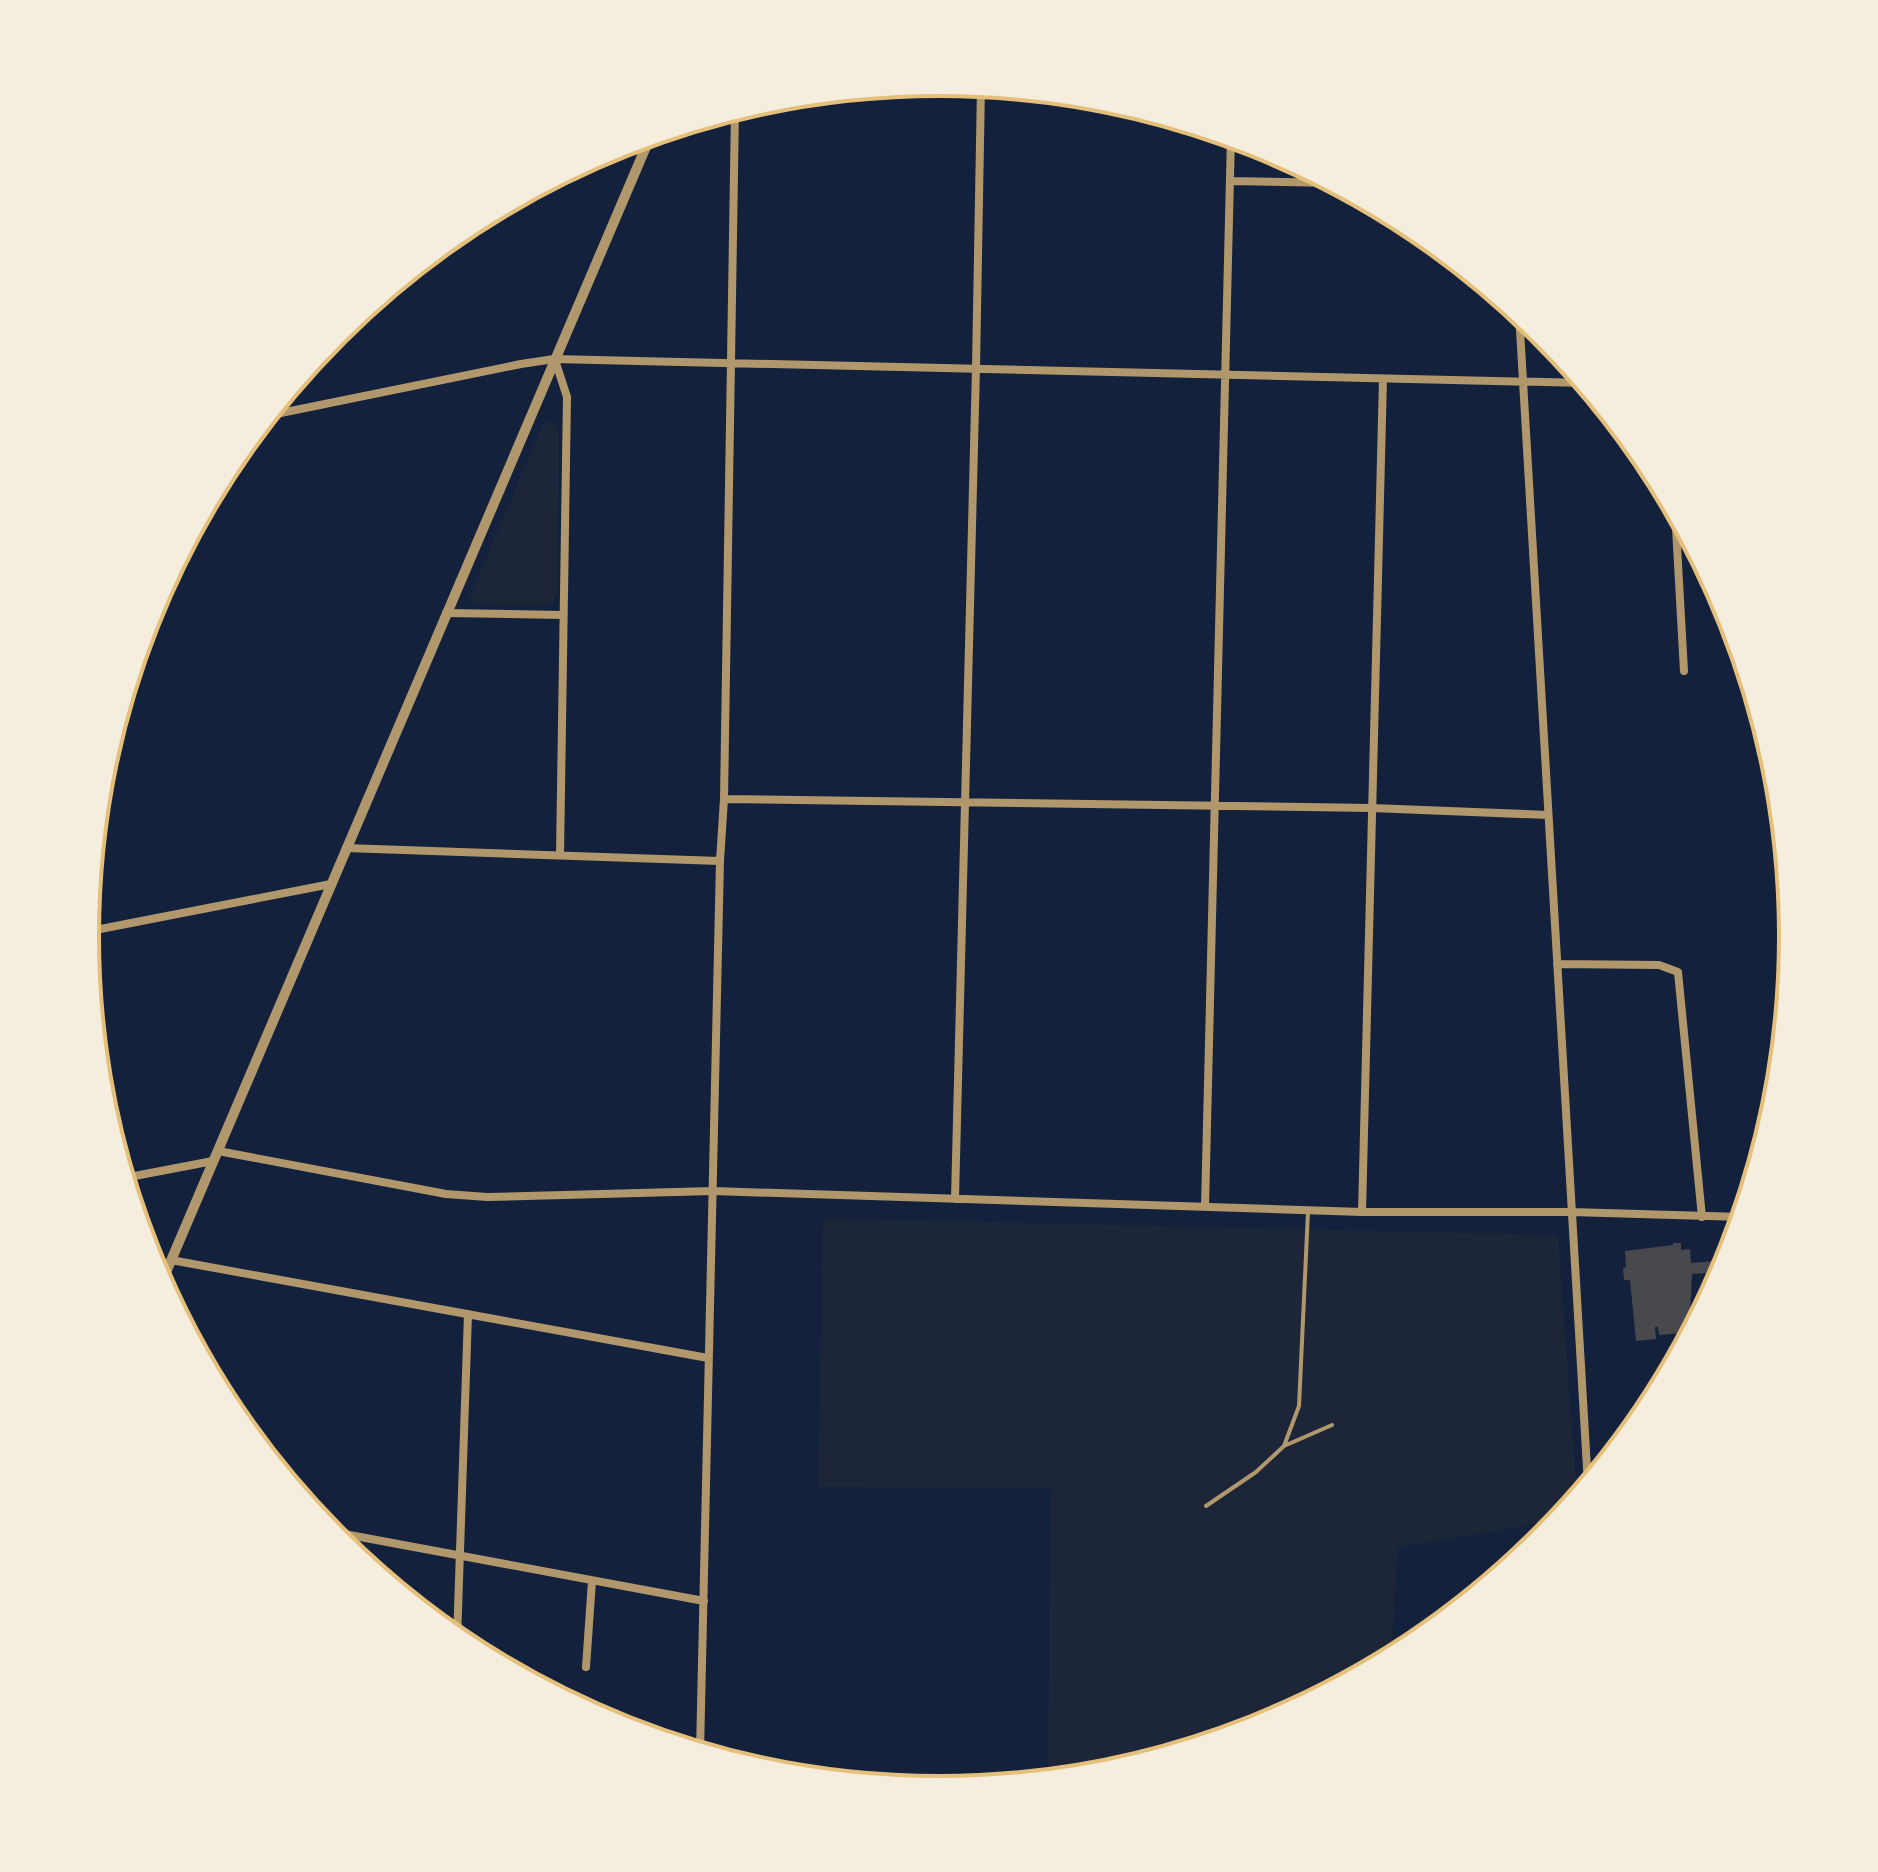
<svg xmlns="http://www.w3.org/2000/svg" width="1878" height="1872" viewBox="0 0 1878 1872" font-family="Inter,sans-serif">
	<style>
		.green { fill: #1d2539 }
		.building { fill: #48494c }
		.lines { fill: none; stroke-linecap: round; stroke-linejoin: round }
		.service { stroke: #b1986c; stroke-width: 4 }
		.minor { stroke: #b1986c; stroke-width: 8 }
		.tertiary { stroke: #b1986c; stroke-width: 10 }
		.rim { fill: none; stroke: #e5c07b; stroke-width: 4 }
	</style>
	<rect width="100%" height="100%" fill="#14213d"/>
	<path class="green" d="M548,421C556,422 557,425 559,432L557,595L553,603L545,606L477,605L472,601L471,593L543,424Z
		M823,1218L1558,1235L1577,1498L1558,1521L1398,1547L1391,1658L1265,1725L1105,1774L1048,1779L1051,1489L818,1487Z"/>
	<path class="building" d="M1673,1243H1681V1250L1690,1249L1691,1263L1729,1260L1728,1263L1723,1272L1692,1274L1689,1336H1683V1333L1659,1335L1658,1327H1655L1656,1339L1636,1341L1630,1280H1624L1623,1268L1626,1267L1625,1251L1673,1245Z"/>
	<g class="lines">
		<path class="service" d="M1284,1446L1332,1425
			M1206,1506L1256,1472L1284,1446L1299,1406L1308,1212"/>
		<path class="minor" d="M1230,181L1333,183
			M1519,313L1588,1485
			M555,360L567,397L560,855
			M266,416L521,364L554,359L1585,383
			M1675,510L1684,671
			M446,613L563,615
			M724,799L1372,808L1548,815
			M346,848L720,861
			M85,932L331,884
			M1557,964L1659,965L1678,972L1702,1217
			M218,1151L446,1194L487,1197L713,1191L1362,1212H1571L1742,1217
			M124,1178L213,1161
			M955,1199L976,368L981,86
			M1205,1207L1231,136
			M1362,1212L1383,379
			M171,1260L708,1358
			M328,1531L704,1601
			M457,1640L468,1314
			M586,1667L592,1581
			M700,1752L720,861L724,799L735,110"/>
		<path class="tertiary" d="M161,1284L651,135"/>
	</g>
	<path d="M0 0H1878V1872H0ZM99 936a840 840 0 1 1 1680 0a840 840 0 1 1-1680 0Z" fill="#f5edde" fill-rule="evenodd"/>
	<path class="rim" d="M99 936a840 840 0 1 1 1680 0a840 840 0 1 1-1680 0Z"/>
</svg>
